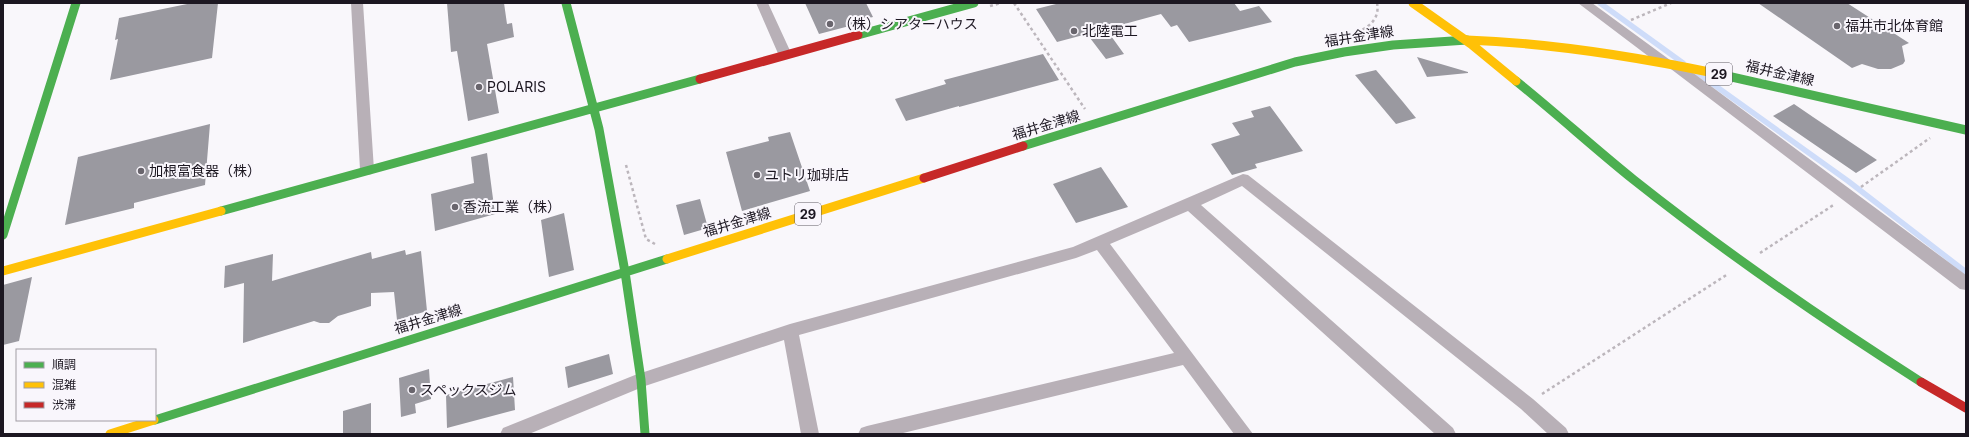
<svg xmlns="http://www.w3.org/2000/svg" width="1969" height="437" viewBox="0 0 1969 437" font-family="Inter,'Noto Sans JP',sans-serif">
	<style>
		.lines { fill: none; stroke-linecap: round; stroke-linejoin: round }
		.stream { stroke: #cedcf9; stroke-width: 5.5 }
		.building { fill: #9a99a0 }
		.path { stroke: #bcb6bc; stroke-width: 2.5; stroke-dasharray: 3 3; stroke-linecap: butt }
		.street { fill: #b8b0b7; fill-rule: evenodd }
		.fast { stroke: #4caf50; stroke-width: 9 }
		.slow { stroke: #ffc107; stroke-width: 9 }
		.jam { stroke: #c62828; stroke-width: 9 }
		.poi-dot { fill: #69656d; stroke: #f9f6fc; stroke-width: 1.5 }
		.labels { text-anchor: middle; stroke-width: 4; stroke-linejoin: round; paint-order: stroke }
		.shield { fill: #f9f6fc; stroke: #5e5a63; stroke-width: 1 }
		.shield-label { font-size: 13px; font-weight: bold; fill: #1c1721 }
		.poi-label { font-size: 14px; fill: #1c1721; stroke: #f9f6fc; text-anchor: start }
		.street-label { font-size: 14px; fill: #1c1721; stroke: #f9f6fc }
	</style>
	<rect width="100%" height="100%" fill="#f9f7fb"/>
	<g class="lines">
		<path class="stream" d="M1600,3L1683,63
			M1696,72L1848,181L1966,272"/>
	</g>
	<path class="building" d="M192,3H218L212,58L110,80L118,39L115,40L119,18Z
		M447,3H504L507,24L512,23L514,37L487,44L499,113L468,121L457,51L451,52Z
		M805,3H866L873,17L856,21L857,24L819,34Z
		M1060,3H1234L1240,11L1259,6L1272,22L1189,42L1177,25L1171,27L1161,14L1106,29L1124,54L1106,59L1087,34L1057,42L1036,9Z
		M1758,3H1847L1909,43L1902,46L1905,61L1903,64L1891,69H1878L1862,64L1852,68Z
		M1043,54L1059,80L959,107V106L906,121L895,99L946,84L944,80Z
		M1417,57L1468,72V73L1427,77Z
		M1376,70L1403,102L1416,118L1396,124L1355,75Z
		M1794,104L1813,117L1877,160L1856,173L1773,116Z
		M1270,106L1303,151L1255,164L1257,168L1232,175L1211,144L1240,135L1232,123L1254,117L1251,111Z
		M210,124L205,185L134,203V208L65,225L78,157Z
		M790,132L810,191L742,211L726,152L769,141L768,137Z
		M487,153L495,214L435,231L431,194L474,183L471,157Z
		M1101,167L1128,207L1076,223L1053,184Z
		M700,199L708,228L684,235L676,205Z
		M564,213L574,270L549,277L541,220Z
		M405,250L406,255L421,251L427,311L397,320L394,292L371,293V306L338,316L329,323H320L314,321L243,343L244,283L224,288L225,266L273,254L272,281L371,252L372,259Z
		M32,277L19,341L3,345V285Z
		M609,354L613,374L568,388L565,367Z
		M429,369L431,399L415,404L416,413L401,417L399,378Z
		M513,377L515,410L447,428L446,395Z
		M371,403V434H343V411Z"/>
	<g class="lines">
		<path class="path" d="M1014,3L1085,109
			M990,6L1001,3
			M1631,20L1671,3
			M1357,32C1370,27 1380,18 1377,3
			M626,165L646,239L655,244
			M1861,187L1930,138
			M1760,253L1835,204
			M1542,394L1728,274"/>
		<path class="street" d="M351,3H363L374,170L372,174L367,175L362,174L360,170Z
			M756,3H768L792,55L790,58H780Z
			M1578,3H1592L1670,60L1677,61L1966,275V290L1960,289L1667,66L1660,65Z
			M1243,174L1248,175L1533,399L1566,428L1569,434H1548L1521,409L1242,186L1201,205L1453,428L1456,434H1435L1188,211L1110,244L1253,434H1234L1183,365L899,434H858L861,428L867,426L1174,353L1097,250L1076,258L799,335L819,434H801L784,340L645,386L529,434H500L503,428L635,375L790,324L1073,247Z"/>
		<path class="fast" d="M566,3L599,129L625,272L641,380L645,434
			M858,35L974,3
			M1714,73L1966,130
			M1516,81C1556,113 1594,148 1634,180C1726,253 1822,319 1921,382
			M1023,146L1295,62L1344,52L1393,45L1467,40
			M221,211L700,79
			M3,235L76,3
			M155,420L667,259"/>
		<path class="slow" d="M1413,3L1471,44L1516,81
			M1467,40C1551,43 1632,56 1714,73
			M667,259L924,178
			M3,271L221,211
			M110,434L154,420"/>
		<path class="jam" d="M700,79L858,35
			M924,178L1023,146
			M1921,382L1966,408"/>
	</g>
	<g class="poi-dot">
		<circle cx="830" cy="24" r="4"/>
		<circle cx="1837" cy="26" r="4"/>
		<circle cx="1074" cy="31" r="4"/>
		<circle cx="479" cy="87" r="4"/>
		<circle cx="141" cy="171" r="4"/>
		<circle cx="757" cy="175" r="4"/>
		<circle cx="455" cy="207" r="4"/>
		<circle cx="412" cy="390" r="4"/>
	</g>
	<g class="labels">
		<g class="shield">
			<rect x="1706" y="63" width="26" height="22" rx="3"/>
			<rect x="795" y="203" width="26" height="22" rx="3"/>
		</g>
		<g class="shield-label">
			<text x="1719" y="79">29</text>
			<text x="808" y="219">29</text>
		</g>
		<g class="poi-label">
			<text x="838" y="29">（株）シアターハウス</text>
			<text x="1845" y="31">福井市北体育館</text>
			<text x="1082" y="36">北陸電工</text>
			<text x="487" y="92">POLARIS</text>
			<text x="149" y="176">加根富食器（株）</text>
			<text x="765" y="180">ユトリ珈琲店</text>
			<text x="463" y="212">香流工業（株）</text>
			<text x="420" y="395">スペックスジム</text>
		</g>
		<g class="street-label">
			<text transform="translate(1359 36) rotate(-9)" y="5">福井金津線</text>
			<text transform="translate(1780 73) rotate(13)" y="5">福井金津線</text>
			<text transform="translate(1046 125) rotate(-17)" y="5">福井金津線</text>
			<text transform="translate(737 222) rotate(-17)" y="5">福井金津線</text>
			<text transform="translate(428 319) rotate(-17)" y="5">福井金津線</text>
		</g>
	</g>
	<rect width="1969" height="437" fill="none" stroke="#1c1721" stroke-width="8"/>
	<rect x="16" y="349" width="140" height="72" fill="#f9f6fc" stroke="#a19da4"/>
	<rect x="24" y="362" width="20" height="6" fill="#4caf50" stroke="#a19da4"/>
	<text x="52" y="369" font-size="12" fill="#1c1721">順調</text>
	<rect x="24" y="382" width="20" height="6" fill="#ffc107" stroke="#a19da4"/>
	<text x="52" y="389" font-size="12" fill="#1c1721">混雑</text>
	<rect x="24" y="402" width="20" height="6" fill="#c62828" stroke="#a19da4"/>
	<text x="52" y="409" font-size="12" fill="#1c1721">渋滞</text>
</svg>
